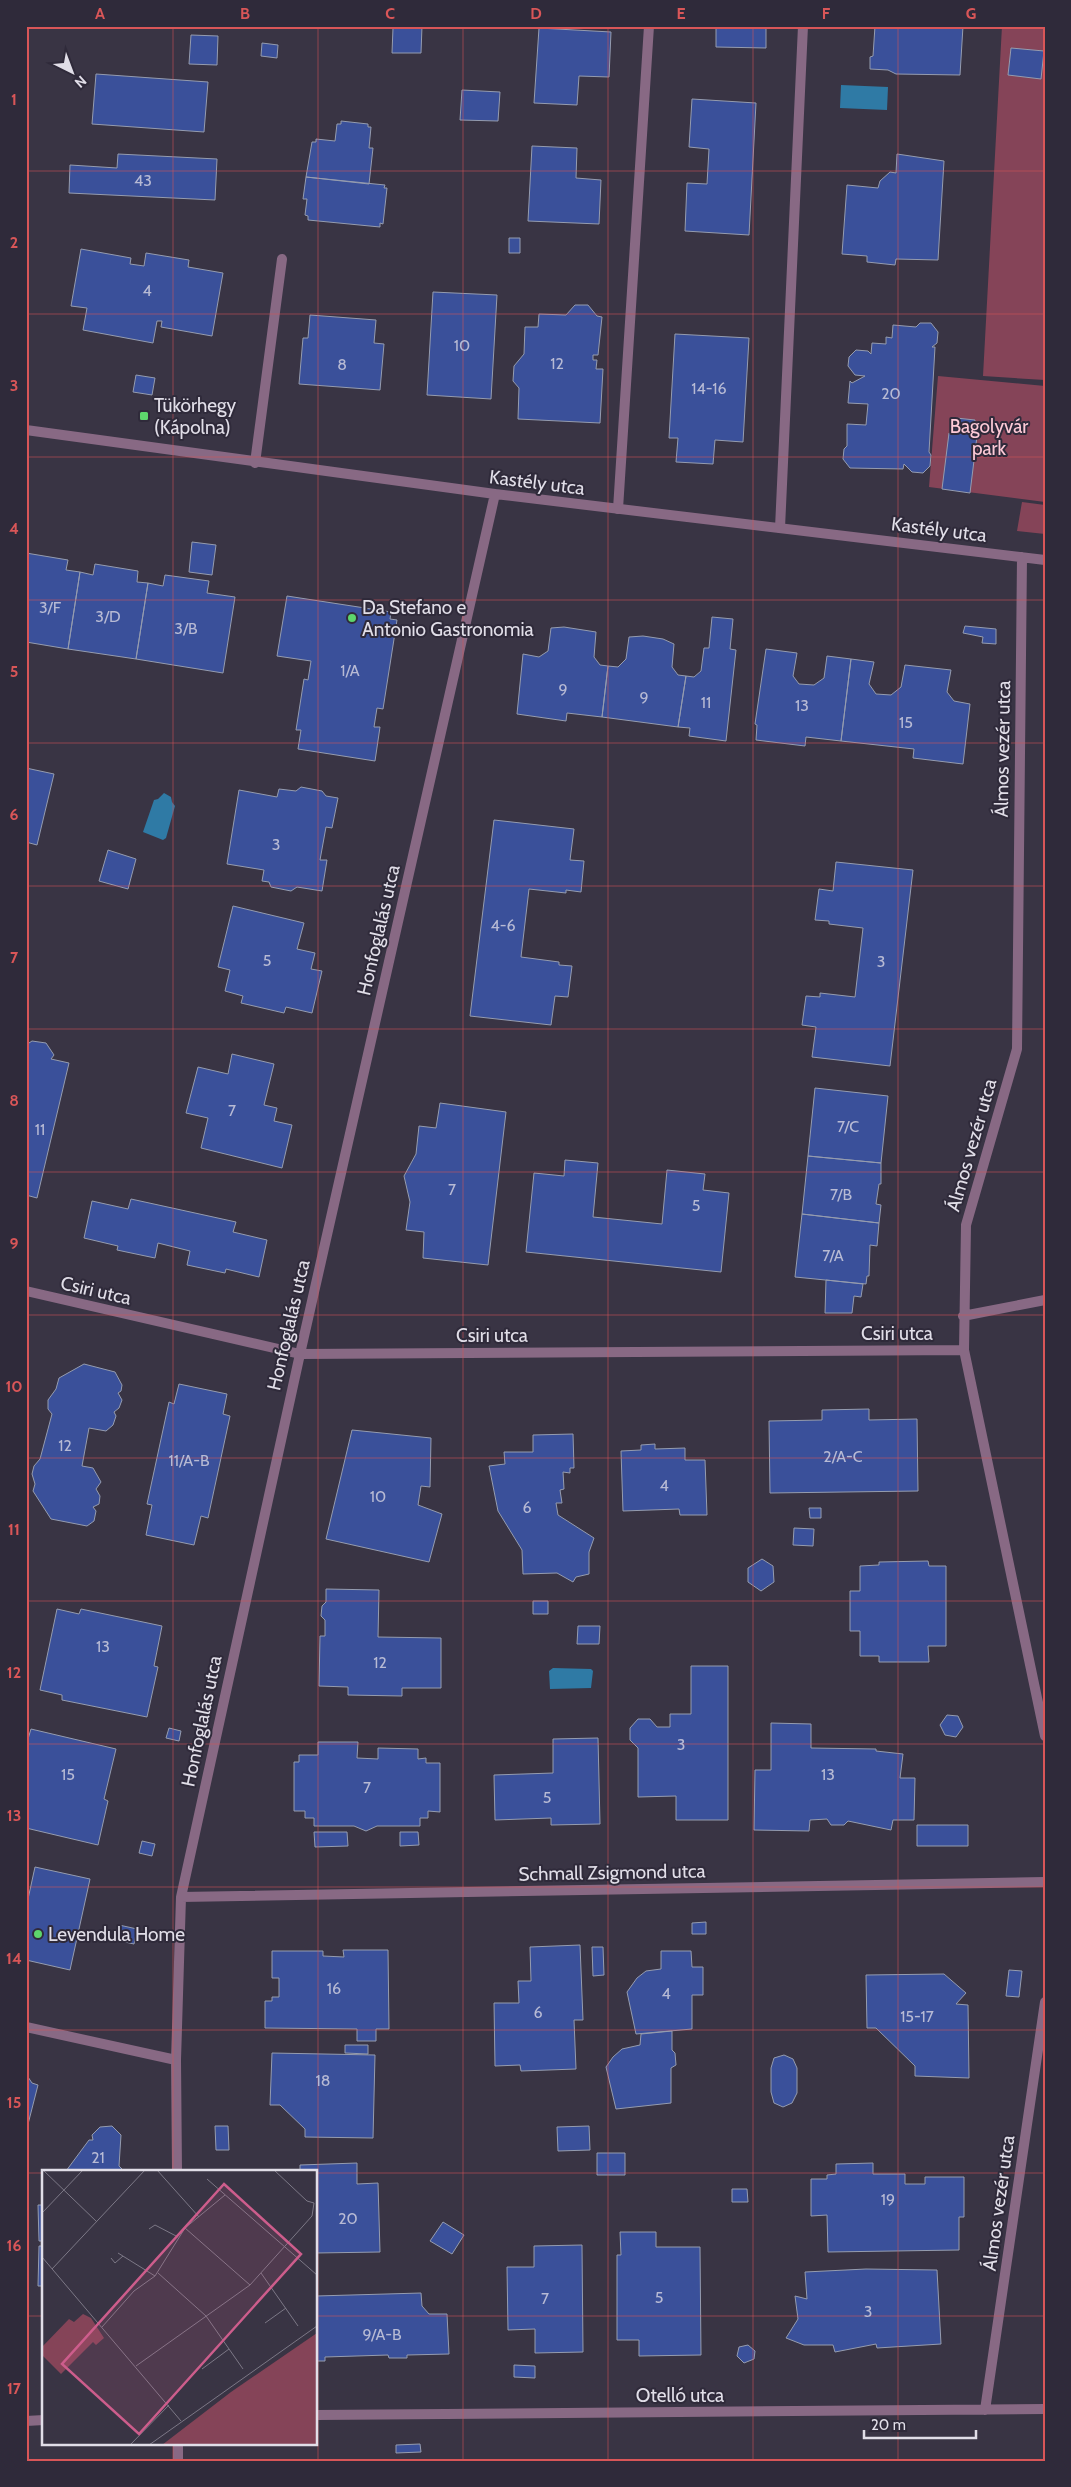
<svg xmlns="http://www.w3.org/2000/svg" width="1071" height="2487" viewBox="0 0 1071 2487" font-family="Cabin,sans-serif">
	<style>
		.green { fill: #854458 }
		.water { fill: #2f7aa5 }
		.building { fill: #3a509a; stroke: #959caf }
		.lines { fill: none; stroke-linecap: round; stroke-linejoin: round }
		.service { stroke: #886984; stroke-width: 10 }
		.minor { stroke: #886984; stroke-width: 10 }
		.grid { fill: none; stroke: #d95658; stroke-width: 1; stroke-opacity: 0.55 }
		.poi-dot { fill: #5dd56c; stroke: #2f2a3a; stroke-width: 2 }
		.labels { text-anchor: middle; stroke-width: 4; stroke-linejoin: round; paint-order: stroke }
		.number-label { font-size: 16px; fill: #b7bad4 }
		.poi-label { font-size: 19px; fill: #e1dee8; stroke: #2f2a3a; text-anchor: start }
		.park-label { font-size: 19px; fill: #fecad7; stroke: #2f2a3a }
		.street-label { font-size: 19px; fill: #e1dee8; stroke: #2f2a3a }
		.inset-road { fill: none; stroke: #7c7886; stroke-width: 1 }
		.view { fill: #cd5d8c; fill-opacity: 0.15; stroke: #cd5d8c; stroke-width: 2.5 }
		.inset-edge { fill: none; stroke: #e1dee8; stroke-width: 2.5 }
		.neatline { fill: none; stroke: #d95658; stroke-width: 2 }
		.grid-label { font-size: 16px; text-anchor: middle; font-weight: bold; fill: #d95658 }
	</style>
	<rect width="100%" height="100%" fill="#393444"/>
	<path class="green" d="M1002,26H1045V380L983,376Z
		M938,376L1045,386V502L929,487Z
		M1022,502L1045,505V534L1017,531Z"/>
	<path class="water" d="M841,85L888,87L887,110L840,108Z
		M164,793L171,797L172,802L175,806L166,838L163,840L143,832L154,800L158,799Z
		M553,1668L591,1669L593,1671L591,1688L550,1689L549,1671Z"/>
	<path class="building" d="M405,26H422L421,53H392L393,28H405Z
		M716,26H766V48L716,47Z
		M875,26H963L960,75L896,74L888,70L870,69V57L873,56Z
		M539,28L611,32L609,77L579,76L577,105L534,103Z
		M191,35L218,36L217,65L189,64Z
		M262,43L278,45L277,58L261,56Z
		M1011,48L1044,51L1041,79L1008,75Z
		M96,74L208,82L204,132L92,124Z
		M462,90L500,92L498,121L460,120Z
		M692,99L756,103L749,235L685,231L687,183L707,184L709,149L689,147Z
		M341,121L368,124V127H371L369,148H373L369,184L306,177L312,142H316V139L335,141L337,124H341Z
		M532,146L577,148L576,178L601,180L599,224L528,221Z
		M118,154L217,159L215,200L69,193L70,165L117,168Z
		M897,154L944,161L938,260L896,259L895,265L867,262V256L842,254L847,185L878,188L880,181L890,172L896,173Z
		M306,177L385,185L384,188H387L383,224L380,223V227L308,220V216L305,215L307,199H303Z
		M509,238H520V253H509Z
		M81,249L131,258L130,264L144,266L146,253L189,260L188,267L223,273L212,336L161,327L162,321H157L153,343L83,330L87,308L71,306Z
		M433,292L497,295L491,399L427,395Z
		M575,305H588L597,316L602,317L598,355H593V360H597L596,369H603L600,423L518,419L519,388L513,381L514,366L524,354L525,327H538L539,314L566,315Z
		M310,315L376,320L374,343L384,344L380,390L299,384L303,338H308Z
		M920,323H931L938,332L937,343L932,347H935L929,452L931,455L930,466L923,473L912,472L904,464L903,469L850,468L843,459L844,449L847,446V424L866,425L868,404L848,403L850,381L852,383L865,376L855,375L848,366L849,357L856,350L868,351L871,354L872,343L886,344V337L892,338L893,325L916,327Z
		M675,334L749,338L743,442L715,440L713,464L676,462L678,438H669Z
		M136,375L155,378L152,395L133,392Z
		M956,418L975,420L973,436H977L970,493L942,489L949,433H954Z
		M192,542L216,545L212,575L189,572Z
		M26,553L68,560L66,570L80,572L68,649L26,642Z
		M95,564L138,571L137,582L148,583L136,659L68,649L80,572L93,575Z
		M165,575L209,581L207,593L235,597L223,673L136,659L148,583L163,586Z
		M287,596L391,612L390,619L397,620L383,709L377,708L374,727H380L375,761L298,749L301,730H296L304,679L308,680L311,661L277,656Z
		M712,617L733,619L730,649L736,650L726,741L689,736L690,728L678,727L686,676L694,677L701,671L704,648H709Z
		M965,626L996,629V644L982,643L983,637L963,633Z
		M564,627L596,632L594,657L600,665L608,666L602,717L567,713L566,721L517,714L523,654L539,657L548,651L551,628Z
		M643,636L663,639L674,644L672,667L678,675L686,676L678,727L602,717L608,666L618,667L626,659L629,637Z
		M766,649L797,653L793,676L799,684L814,685L824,678L827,656L851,659L841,741L806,737L805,746L756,740L757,725L755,724Z
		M851,659L874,662L869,684L876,694L891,695L901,687L905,665L951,670L947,692L954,701L970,704L963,764L913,758L914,749L841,741Z
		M26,768L54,774L37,845L26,842Z
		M301,787L322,791L326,796L338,798L332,828L326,827L320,860H327L322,891L297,887L291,891L271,887L269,882L262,881L264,870L227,864L239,790L277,797L279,789L296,791Z
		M494,820L574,829L570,860L584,861L581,892L566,890V893L529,889L521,957L559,962V965L572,966L568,997L555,996L551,1025L470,1016Z
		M108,850L136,859L128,889L99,881Z
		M836,862L913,870L890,1066L812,1057L816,1027L802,1025L806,996L820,997V993L855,997L863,928L829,924V921L815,920L819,889L833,891Z
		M233,906L304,923L297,949L315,953L311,969L322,971L312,1013L286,1007L284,1013L241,1003L243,996L225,991L230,970L218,967Z
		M32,1041L46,1043L54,1055L51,1059L69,1063L37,1198L26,1195V1045Z
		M232,1054L274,1064L264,1105L277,1108L274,1121L292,1125L282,1168L201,1148L208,1118L186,1113L198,1067L228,1074Z
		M815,1088L888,1096L881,1163L808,1156Z
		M440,1103L506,1112L488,1265L423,1258L424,1232L406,1230L410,1202L404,1176L416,1154L419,1126L436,1128Z
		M808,1156L881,1163V1184H879L876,1204L881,1205L879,1223L802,1214Z
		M565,1160L598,1163L593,1217L662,1224L667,1170L705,1174L703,1190L729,1193L721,1272L526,1252L534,1173L564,1176Z
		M131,1199L236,1222L233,1232L267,1240L259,1277L226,1269L225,1273L187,1265L190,1251L158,1243L155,1258L117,1250L118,1246L84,1238L92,1201L128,1209Z
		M802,1214L879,1223L877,1246L870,1245L869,1276H867L866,1284L795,1277Z
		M826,1280L863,1284L861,1297L854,1296L852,1313H825Z
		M84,1364L115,1372L122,1385L121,1391L118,1393L122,1400L119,1408L114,1412L116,1416L113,1425L106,1431L89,1428L82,1466L93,1468L101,1482L96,1489L100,1496L99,1504L93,1507L96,1511L94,1521L87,1526L51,1519L33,1491L35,1484L32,1474L34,1466L40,1459L52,1414L48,1409V1400L56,1389L59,1378Z
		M179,1384L227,1394L223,1414L230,1416L208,1518L201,1516L194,1545L146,1535L152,1505L147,1504L169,1402L174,1404Z
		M869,1409V1420L917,1419L918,1491L770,1493L769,1421L822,1420V1410Z
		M352,1430L431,1438L430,1487L421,1486L418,1505L442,1514L429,1562L326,1539Z
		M573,1434L574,1468H570V1473L563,1472L564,1489L560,1490L562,1503H556L558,1515L594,1538L589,1552V1574L576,1577L573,1582L557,1573L523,1574L522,1550L498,1511L489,1466L505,1464L504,1452H533V1435Z
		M655,1444V1449L685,1448V1460H705L707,1515H680L679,1509L623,1511L621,1451L641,1450V1445Z
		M809,1508H821V1518H810Z
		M794,1528L814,1529L813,1546L793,1545Z
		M762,1559L773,1566L774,1582L761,1591L748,1582V1568Z
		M928,1561L929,1566H946V1646H928L929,1662H879V1656H860V1631H850V1591H860V1566L879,1565V1562Z
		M326,1589L379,1590L378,1637L441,1638V1688H402V1696L348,1695V1687L319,1686L320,1636H325V1620L321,1616L322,1606L326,1602Z
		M533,1601H548V1614H533Z
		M57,1609L79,1614L81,1609L162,1626L154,1666L158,1667L147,1717L62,1700V1695L40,1690Z
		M578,1626H600L599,1644H577Z
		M691,1666H728V1820H676V1796L638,1797V1748L630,1740V1728L638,1719H650L657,1727H670V1714H691Z
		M947,1715L958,1716L963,1727L956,1737L945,1735L940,1725Z
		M771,1723L811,1724V1748L876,1749V1751L903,1754L900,1778H915L914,1820H893L891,1830L848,1821L844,1825H831L827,1819L810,1820L809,1831L754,1830L755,1770H771Z
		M169,1728L181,1731L179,1741L166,1738Z
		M31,1729L116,1749L104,1799L108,1801L98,1845L26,1828V1739H28Z
		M598,1738L600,1824L551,1825V1818L495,1820L494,1775L553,1773V1739Z
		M318,1742H358L357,1758L378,1759V1748L418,1749V1759L426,1758V1763H440V1812L428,1811V1818H420V1826H377L366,1831L354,1826H314V1818H305V1811H294V1762H299V1755H318Z
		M917,1825H968V1846H917Z
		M314,1832H347L348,1846L315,1847Z
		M400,1832H418L419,1845L400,1846Z
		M142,1841L155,1844L152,1856L139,1853Z
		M35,1867L90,1879L70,1970L26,1960V1899H28Z
		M706,1922V1934H692V1923Z
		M119,1925L137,1929L134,1944L116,1940Z
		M580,1945L583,2020H574L576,2069L521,2071L520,2065L495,2066L494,2003H519L518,1981H531L530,1947Z
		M592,1947H603L604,1975L593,1976Z
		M343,1950H388L389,2029H376V2041H357V2029L265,2028V2001H272V1997H279V1978H272V1951H323V1956L344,1957Z
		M661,1951H691L692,1967H703V1995H692V2029L636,2034L627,1992L637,1978L646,1971L661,1969Z
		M1009,1970L1022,1971L1019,1997L1006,1996Z
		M944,1974L966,1993L956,2004L968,2005L969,2078L915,2076V2066L876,2028H867L866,1975Z
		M672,2031V2050L675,2053L676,2065L671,2068V2103L616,2109L606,2067L613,2057L622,2049L640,2045L641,2034Z
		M345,2045H368V2054L345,2053Z
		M272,2053L375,2055L373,2138L305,2137V2129L280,2105H270Z
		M784,2055L793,2059L797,2068V2093L792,2103L783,2107L774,2103L771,2092V2068L774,2058Z
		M26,2074L32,2083L38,2085L26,2132Z
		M112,2126L121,2135L119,2166L124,2171H66L89,2140H93L92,2135L100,2127Z
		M215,2126H228L229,2150H216Z
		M589,2126L590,2150L558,2151L557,2127Z
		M597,2153H625V2175H597Z
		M357,2163V2184L378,2183L380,2252L316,2253V2171H300V2165Z
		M873,2163V2174H905V2184H925V2177H964V2217H959V2250L828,2252L827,2215L811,2216V2179H827V2175L836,2174V2164Z
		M732,2189H747L748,2202H732Z
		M38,2205H44V2241H39Z
		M443,2222L464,2235L452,2254L430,2241Z
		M620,2232H656V2247H700L701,2355L639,2356V2340H617V2255H621Z
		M582,2245L583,2352L535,2353V2329L508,2330L507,2267H534V2246Z
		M39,2246H44V2286H38Z
		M866,2269L937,2270L941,2344L877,2348L876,2344L835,2352L833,2345H804L786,2338L798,2319L795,2296L807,2299L805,2272Z
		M421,2293L422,2306L429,2314H447L449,2354L407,2355V2358H389L388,2355L325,2357V2361H316V2296Z
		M748,2345L755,2351L754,2359L744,2363L737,2356L739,2347Z
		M514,2365L535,2366V2378L514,2377Z
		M420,2444L421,2452L396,2453V2445Z"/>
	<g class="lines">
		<path class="service" d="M255,463L282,259
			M618,509L649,26
			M780,528L803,26"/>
		<path class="minor" d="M26,430L495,494L1045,560
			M1022,557L1017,1049L966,1225L964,1350L1045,1736
			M26,1291L300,1354L964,1350
			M963,1316L1045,1300
			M181,1897L1045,1882
			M26,2027L176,2060
			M177,2171L176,2060L181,1897L300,1354L495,494
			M985,2410L1045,2002
			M316,2415L1045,2409
			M26,2421L44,2420
			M178,2443V2461"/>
	</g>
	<path class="grid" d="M173,26V2171M318,26V2461M463,26V2461M608,26V2461M753,26V2461M898,26V2461M26,171H1045M26,314H1045M26,457H1045M26,600H1045M26,743H1045M26,886H1045M26,1029H1045M26,1172H1045M26,1315H1045M26,1458H1045M26,1601H1045M26,1744H1045M26,1887H1045M26,2030H1045M26,2173H44M316,2173H1045M26,2316H44M316,2316H1045M173,2443V2461"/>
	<g class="poi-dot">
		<rect x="139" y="411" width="10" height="10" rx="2.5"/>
		<circle cx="352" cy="618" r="5"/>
		<circle cx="38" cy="1934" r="5"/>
	</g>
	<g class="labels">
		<g class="number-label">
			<text x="143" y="186">43</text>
			<text x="147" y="296">4</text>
			<text x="462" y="351">10</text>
			<text x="557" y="369">12</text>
			<text x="342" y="370">8</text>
			<text x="709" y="394">14-16</text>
			<text x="891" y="399">20</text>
			<text x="50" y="613">3/F</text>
			<text x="108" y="622">3/D</text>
			<text x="186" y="634">3/B</text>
			<text x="350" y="676">1/A</text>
			<text x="563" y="695">9</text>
			<text x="644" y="703">9</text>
			<text x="706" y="708">11</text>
			<text x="802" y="711">13</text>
			<text x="906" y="728">15</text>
			<text x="276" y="850">3</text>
			<text x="503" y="931">4-6</text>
			<text x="267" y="966">5</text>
			<text x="881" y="967">3</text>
			<text x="232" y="1116">7</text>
			<text x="848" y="1132">7/C</text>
			<text x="40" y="1135">11</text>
			<text x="452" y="1195">7</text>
			<text x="841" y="1200">7/B</text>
			<text x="696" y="1211">5</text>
			<text x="833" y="1261">7/A</text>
			<text x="65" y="1451">12</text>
			<text x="843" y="1462">2/A-C</text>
			<text x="189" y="1466">11/A-B</text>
			<text x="664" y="1491">4</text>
			<text x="378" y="1502">10</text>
			<text x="527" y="1513">6</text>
			<text x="103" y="1652">13</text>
			<text x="380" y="1668">12</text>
			<text x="681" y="1750">3</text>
			<text x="68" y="1780">15</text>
			<text x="828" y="1780">13</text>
			<text x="367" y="1793">7</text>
			<text x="547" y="1803">5</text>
			<text x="334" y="1994">16</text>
			<text x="666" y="1999">4</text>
			<text x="538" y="2018">6</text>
			<text x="917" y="2022">15-17</text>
			<text x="323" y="2086">18</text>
			<text x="98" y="2163">21</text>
			<text x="888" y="2205">19</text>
			<text x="348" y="2224">20</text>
			<text x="659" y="2303">5</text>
			<text x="545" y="2304">7</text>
			<text x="868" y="2317">3</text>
			<text x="382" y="2340">9/A-B</text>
		</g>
		<g class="poi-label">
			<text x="154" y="412">Tükörhegy<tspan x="154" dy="22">(Kápolna)</tspan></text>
			<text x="362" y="614">Da Stefano e<tspan x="362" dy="22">Antonio Gastronomia</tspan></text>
			<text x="48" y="1941">Levendula Home</text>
		</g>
		<g class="park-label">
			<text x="989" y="433">Bagolyvár<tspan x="989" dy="22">park</tspan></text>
		</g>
		<g class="street-label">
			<text transform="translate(537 482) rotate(7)" y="7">Kastély utca</text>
			<text transform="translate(939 529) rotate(7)" y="7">Kastély utca</text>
			<text transform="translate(1002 749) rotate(-89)" y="7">Álmos vezér utca</text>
			<text transform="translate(378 930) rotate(-77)" y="7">Honfoglalás utca</text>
			<text transform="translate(971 1145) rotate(-74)" y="7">Álmos vezér utca</text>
			<text transform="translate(96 1290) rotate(13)" y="7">Csiri utca</text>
			<text transform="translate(288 1325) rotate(-77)" y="7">Honfoglalás utca</text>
			<text x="897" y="1340">Csiri utca</text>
			<text x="492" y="1342">Csiri utca</text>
			<text transform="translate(201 1721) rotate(-78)" y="7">Honfoglalás utca</text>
			<text transform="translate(612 1872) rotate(-1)" y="7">Schmall Zsigmond utca</text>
			<text transform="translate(998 2203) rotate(-82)" y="7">Álmos vezér utca</text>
			<text x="680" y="2402">Otelló utca</text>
		</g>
	</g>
	<g transform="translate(42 2170)">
		<rect width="275" height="275" fill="#393444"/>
		<path d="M41,144L49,148L62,168L54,175L51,172L19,204L0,185V177L27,149L32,152ZM275,163V275H120L189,222Z" fill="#854458"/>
		<path class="inset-road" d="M1,0L55,52M115,0L157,47M232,0L265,31L272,33M165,9L275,105M0,43L41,0M143,58L208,115M107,59L113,55L136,67M76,83L113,106M0,87L139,251M69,88L73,93L81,86M10,99L103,0M116,103L164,146L201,199M219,103L256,156M223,153L244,138M60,157L92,121L113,106L143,58L183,25M94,196L208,115L270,46L272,33M160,199L187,179M88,275L127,235M107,275L275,156"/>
		<path class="view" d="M182,14L259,84L97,264L20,194Z"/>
		<rect width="275" height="275" class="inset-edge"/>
	</g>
	<rect width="1071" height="2487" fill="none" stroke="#2f2a3a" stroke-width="55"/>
	<g transform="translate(72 72) rotate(138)" stroke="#2f2a3a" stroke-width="4" paint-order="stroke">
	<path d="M0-4L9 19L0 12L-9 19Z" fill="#e1dee8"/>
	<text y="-8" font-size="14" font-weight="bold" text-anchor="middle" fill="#e1dee8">N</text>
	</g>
	<path d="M864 2430v8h112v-8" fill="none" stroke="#e1dee8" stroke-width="2.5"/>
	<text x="871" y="2430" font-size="15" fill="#e1dee8" stroke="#2f2a3a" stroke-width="4" paint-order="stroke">20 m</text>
	<rect x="28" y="28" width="1016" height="2432" class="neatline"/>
	<g class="grid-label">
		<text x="100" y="19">A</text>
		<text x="245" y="19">B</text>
		<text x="390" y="19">C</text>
		<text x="536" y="19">D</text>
		<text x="681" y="19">E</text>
		<text x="826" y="19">F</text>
		<text x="971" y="19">G</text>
		<text x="14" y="105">1</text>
		<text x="14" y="248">2</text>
		<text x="14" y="391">3</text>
		<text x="14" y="534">4</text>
		<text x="14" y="677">5</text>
		<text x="14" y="820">6</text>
		<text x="14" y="963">7</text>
		<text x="14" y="1106">8</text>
		<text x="14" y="1249">9</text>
		<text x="14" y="1392">10</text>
		<text x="14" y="1535">11</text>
		<text x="14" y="1678">12</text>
		<text x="14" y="1821">13</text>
		<text x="14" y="1964">14</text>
		<text x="14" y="2108">15</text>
		<text x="14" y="2251">16</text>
		<text x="14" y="2394">17</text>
	</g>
</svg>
